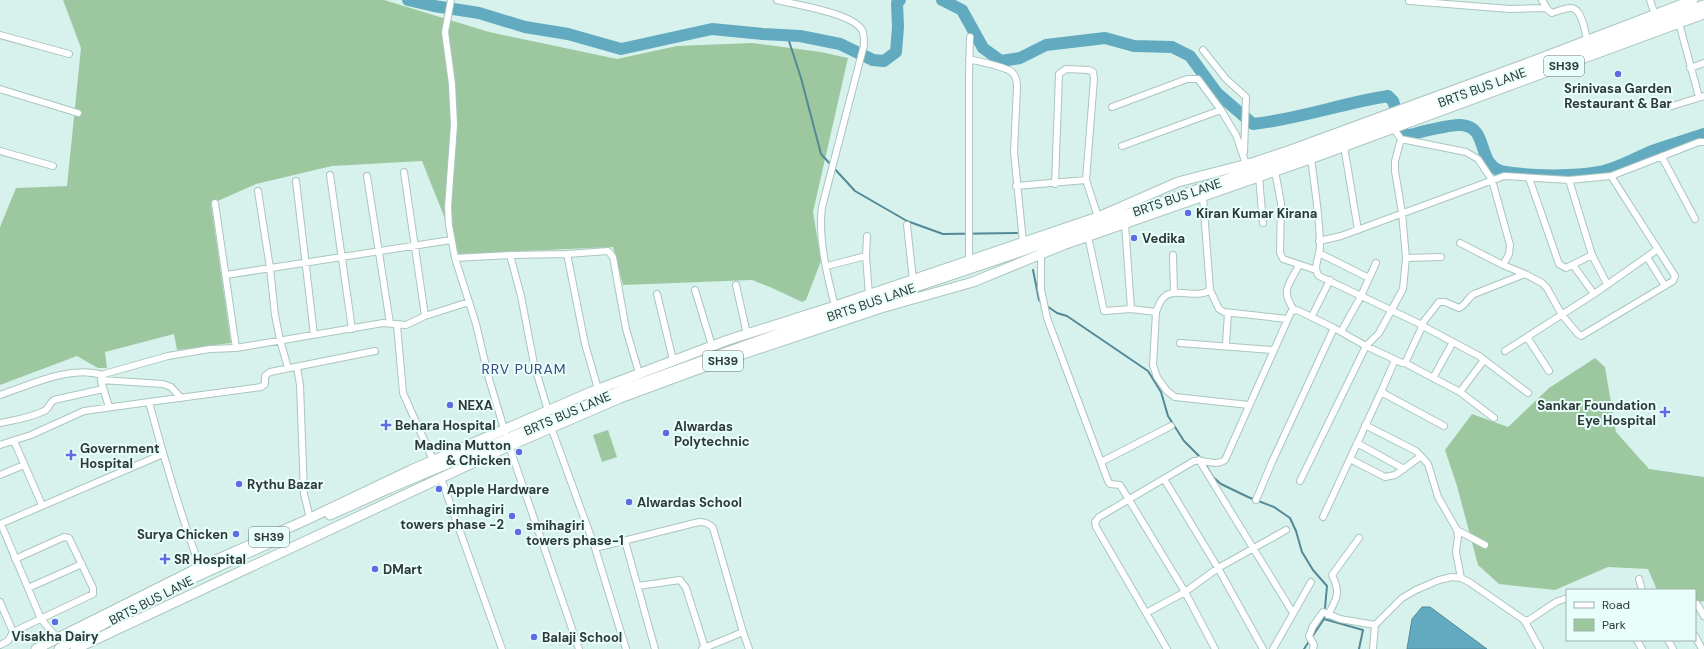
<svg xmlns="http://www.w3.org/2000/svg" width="1704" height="649" viewBox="0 0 1704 649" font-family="'DM Sans',sans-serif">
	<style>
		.green { fill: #9dc89f }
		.water { fill: #62aabf; stroke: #538896 }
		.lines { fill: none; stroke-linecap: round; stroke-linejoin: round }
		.stream { stroke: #538896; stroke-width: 2 }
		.river { stroke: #62aabf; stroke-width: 12 }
		.minor-casing { stroke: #abc5c0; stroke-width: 8 }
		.primary-casing { stroke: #abc5c0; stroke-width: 11 }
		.minor { stroke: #fff; stroke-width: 6 }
		.primary { stroke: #fff; stroke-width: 9 }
		.poi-dot { fill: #5d6ce3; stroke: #e8fefa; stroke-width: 1.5 }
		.labels { text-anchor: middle; stroke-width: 4; stroke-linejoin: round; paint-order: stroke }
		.shield { fill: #e8fefa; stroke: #667472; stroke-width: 1 }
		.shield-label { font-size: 12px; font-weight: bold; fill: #2f3937 }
		.street-label { font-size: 13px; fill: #2f3937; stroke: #e8fefa }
		.poi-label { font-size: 13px; font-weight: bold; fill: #2f3937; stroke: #e8fefa; text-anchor: start }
		.neighbourhood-label { font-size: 14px; letter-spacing: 1px; fill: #3b4581; stroke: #e8fefa }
	</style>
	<rect width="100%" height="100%" fill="#d7f2ed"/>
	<path class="green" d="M63,0H384L489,32L617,59L677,46L752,43L821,52L848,58L813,212L821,261L806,300L802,302L770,287L752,280L623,285L613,247L459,254L422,161L332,166L256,184L211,204L231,343L177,350L174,334L105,352L107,368H98L77,356L0,385V227L16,188L67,186L81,48Z
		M1595,358L1605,367L1616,432L1649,469L1704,477V601L1695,603V590H1657L1648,569L1608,567L1555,590L1499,584L1478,565L1457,486L1445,450L1472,414L1508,427L1549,388Z
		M608,430L617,457L602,462L593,435Z"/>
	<path class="water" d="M1422,607H1430L1487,649H1407L1412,619Z"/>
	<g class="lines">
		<path class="stream" d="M787,35L801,78L821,154L855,191L907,221L943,234L1017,233
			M1033,270L1039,300L1041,302
			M1047,306L1057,313L1067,316L1148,371L1161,392L1168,416L1184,441L1202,459
			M1204,462L1213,477L1221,484L1248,497L1274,507L1290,518L1296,531L1302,552L1313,570L1327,586L1324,619L1363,630L1359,649
			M1304,649L1324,619"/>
		<path class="river" d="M408,0L434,6L479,13L525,27L568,34L621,49L712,29L763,34L800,36L840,44L873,60L884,61L896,52L898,27L897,3L900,0
			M942,0L962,10L983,48L1001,61L1020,58L1046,45L1105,38L1134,46L1172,47L1190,56L1217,93L1253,124C1299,119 1343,103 1388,96L1393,101L1404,135H1410C1419,132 1453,124 1461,125C1491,127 1474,166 1505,172C1530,176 1573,177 1599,172C1617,169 1635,158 1652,151C1669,145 1687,140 1704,134"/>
		<g class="minor-casing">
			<path id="minor" d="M451,0L445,32L452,84L454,125L448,207L449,225L455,258L476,324L489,379L505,432
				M777,0C797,5 852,13 862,30C864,33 864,41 864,45L822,207C818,238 827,276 835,306
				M1542,0L1548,10L1552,13C1558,11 1565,8 1571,8C1582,8 1585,32 1587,40
				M1650,0L1655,15
				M1409,1L1510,9L1547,8
				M1679,23L1699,97
				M0,35L69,54
				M1203,50L1226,79L1246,97L1244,152
				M969,59C980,62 1004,66 1012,72C1016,76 1017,82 1017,87L1014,152L1023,242
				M1690,68L1704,63
				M0,89L78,113
				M1672,106L1704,96
				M1112,107L1187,79H1198L1221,110L1236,135L1246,164
				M1394,129L1401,139L1466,152L1478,159L1492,180L1510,245L1509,254L1503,265L1525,274L1542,283L1547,288L1562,315L1578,334L1581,336L1673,281L1675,276L1611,176
				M1122,146L1221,110
				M1344,146L1358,230
				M0,151L53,166
				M1662,157L1695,219
				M1275,171L1281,203L1280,253L1283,259L1316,270
				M404,172L425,316
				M330,175L352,329
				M367,176L390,323
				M1259,177L1263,223
				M1529,178L1559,264L1566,268L1592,255L1569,180
				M296,181L314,335
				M1055,184L1059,74L1066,69L1089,70L1093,72L1094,79L1086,180L1098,217
				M1016,186L1086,180
				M258,191L270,268L275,315L280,340L288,368
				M215,203L236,348
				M1125,224L1131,309
				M907,225L913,280
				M867,236L866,256L869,295
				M1088,236L1104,311L1131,309L1156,312C1158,307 1160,301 1163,298C1174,286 1196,300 1210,290L1203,197
				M1319,241L1341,236L1504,176L1569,180L1611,176L1699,142H1704
				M1460,243L1503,265
				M1319,253L1369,278
				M567,254L585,344L598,389
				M1041,254V289L1047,318L1108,481L1110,484L1120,485L1185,592L1215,649
				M510,255L521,296L534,364L548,411
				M1173,255L1174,293
				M1592,255L1607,284
				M1647,257L1665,286
				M455,258L510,255L567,254L608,251L613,257L626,329L639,373
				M1406,258L1441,257
				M969,261V76L970,37
				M1573,265L1594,294
				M827,266L866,256
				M1525,274L1474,294C1468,297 1466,305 1459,308L1445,302H1439L1421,325L1479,356L1528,393
				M226,275L451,240
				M736,285L747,334
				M695,290L712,346
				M1210,290L1219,309L1224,312L1287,319
				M657,294L673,360
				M1294,310C1280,290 1289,285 1299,265
				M1156,312L1153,365L1157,377L1167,391L1175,397L1249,405
				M1312,316L1330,280
				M397,325L403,393L433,460
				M1341,332L1361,296L1376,263
				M1527,337L1549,371
				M1180,343L1273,350
				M1226,344L1228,313
				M1505,351L1594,294L1658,249
				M1405,363L1460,392L1494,418
				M297,367L300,385L304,494L310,518
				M1433,378L1453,342
				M101,380L163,384L171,387L181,398
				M1381,392L1395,360
				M1460,392L1484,360
				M0,395C30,385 70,365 102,375
				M149,402L261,387L265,384V376L270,372L375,351
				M109,407L101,381L102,375L104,374L168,356L210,349L236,348L383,323L406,325L425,316L469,302
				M0,423C15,420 30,418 44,411C49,409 49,403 54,400L103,389
				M551,427L595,548L626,649
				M14,441L42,505
				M508,443L579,649
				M1357,443L1404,469
				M0,445L31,435L84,411L149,402C164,458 180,513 200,567
				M1420,455L1428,464L1438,497L1457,530L1458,536L1456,552L1461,578
				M1350,459L1385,477L1395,475L1420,457V455L1416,451L1365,425
				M1199,460L1293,613
				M1101,462L1171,426
				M0,475L24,465
				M441,478L502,649
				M1164,479L1218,568L1263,649
				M1300,481L1366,346L1379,333L1403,289L1406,258L1402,213L1395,171V161L1401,139
				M1256,500L1272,462L1334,328
				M1323,517L1381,392L1444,426
				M0,524L163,454
				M1,524L41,619L57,638
				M1457,530L1485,545
				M625,541L655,649
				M595,548L699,522C705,522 709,523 713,528L743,632L702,649
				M1639,579L1642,590
				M638,586L680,580L686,588L705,648
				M28,588L82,564
				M0,602L13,632L93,594V588L69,538L64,537L15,559
				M1697,604L1704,616
				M1146,613L1185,592L1218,568L1286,530
				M1328,615C1337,598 1341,593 1332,575L1359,538
				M1524,620H1529L1556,602L1567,598
				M743,632L749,649
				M1695,636L1702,649
				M1637,640L1642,649
				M1668,640L1673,649
				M0,645L8,641L13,632
				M1167,649L1096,527L1095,522L1099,517L1194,461C1205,459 1215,467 1225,460L1291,312L1297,310L1334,328L1366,346L1402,363H1405L1407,359L1421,329V325L1418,323L1319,276C1312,268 1320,256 1320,246C1320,219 1315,192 1312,165L1310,159
				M1273,649L1311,582
				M1313,649L1314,645L1309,636L1313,626L1323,612L1340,619L1375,625
				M1373,649L1375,625L1402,598L1416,590L1439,580L1452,577L1461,578L1469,582L1524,620L1540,649"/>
		</g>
		<g class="primary-casing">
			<path id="primary" d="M330,515L390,488L627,388L808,323L1005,257L1392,121L1704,5
				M36,649L200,567L304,521L411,470L591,392L728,340L835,306L1098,217L1178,182L1255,162L1288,151L1536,60L1693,0
				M59,649L152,597L285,536
				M75,649L509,446L620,398L704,367L881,308L973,282L1063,245L1310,159L1704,14"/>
		</g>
		<use href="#minor" class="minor"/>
		<use href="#primary" class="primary"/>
	</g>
	<g class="poi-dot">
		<circle cx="1618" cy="74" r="4"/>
		<circle cx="1188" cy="213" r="4"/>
		<circle cx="1134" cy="238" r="4"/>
		<circle cx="450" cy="405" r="4"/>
		<path d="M1663 406h4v4h4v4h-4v4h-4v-4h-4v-4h4z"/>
		<path d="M384 419h4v4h4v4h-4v4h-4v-4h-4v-4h4z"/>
		<circle cx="666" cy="433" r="4"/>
		<circle cx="519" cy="452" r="4"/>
		<path d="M69 449h4v4h4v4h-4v4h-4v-4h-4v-4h4z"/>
		<circle cx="239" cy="484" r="4"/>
		<circle cx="439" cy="489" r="4"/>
		<circle cx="629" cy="502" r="4"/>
		<circle cx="512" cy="516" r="4"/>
		<circle cx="518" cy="532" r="4"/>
		<circle cx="236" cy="534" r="4"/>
		<path d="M163 553h4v4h4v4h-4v4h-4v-4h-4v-4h4z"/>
		<circle cx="375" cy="569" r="4"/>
		<circle cx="55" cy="622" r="4"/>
		<circle cx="534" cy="637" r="4"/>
	</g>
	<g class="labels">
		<g class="shield">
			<rect x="1544" y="56" width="40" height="20" rx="3"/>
			<rect x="703" y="351" width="40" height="20" rx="3"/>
			<rect x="249" y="527" width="40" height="20" rx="3"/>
		</g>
		<g class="shield-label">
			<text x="1564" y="70">SH39</text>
			<text x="723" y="365">SH39</text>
			<text x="269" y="541">SH39</text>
		</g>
		<g class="street-label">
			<text transform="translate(1482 87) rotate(-20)" y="5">BRTS BUS LANE</text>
			<text transform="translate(1177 197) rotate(-19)" y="5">BRTS BUS LANE</text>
			<text transform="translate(871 302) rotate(-19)" y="5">BRTS BUS LANE</text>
			<text transform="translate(567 413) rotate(-23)" y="5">BRTS BUS LANE</text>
			<text transform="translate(151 600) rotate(-27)" y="5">BRTS BUS LANE</text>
		</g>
		<g class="poi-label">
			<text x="1618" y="93" text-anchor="middle">Srinivasa Garden<tspan x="1618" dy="15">Restaurant &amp; Bar</tspan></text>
			<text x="1196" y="218">Kiran Kumar Kirana</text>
			<text x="1142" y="243">Vedika</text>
			<text x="458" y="410">NEXA</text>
			<text x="1656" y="410" text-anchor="end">Sankar Foundation<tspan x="1656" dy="15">Eye Hospital</tspan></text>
			<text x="395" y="430">Behara Hospital</text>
			<text x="674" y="431">Alwardas<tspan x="674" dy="15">Polytechnic</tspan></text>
			<text x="511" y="450" text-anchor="end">Madina Mutton<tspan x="511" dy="15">&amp; Chicken</tspan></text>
			<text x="80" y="453">Government<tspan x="80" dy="15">Hospital</tspan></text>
			<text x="247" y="489">Rythu Bazar</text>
			<text x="447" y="494">Apple Hardware</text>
			<text x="637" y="507">Alwardas School</text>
			<text x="504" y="514" text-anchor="end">simhagiri<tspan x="504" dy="15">towers phase -2</tspan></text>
			<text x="526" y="530">smihagiri<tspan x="526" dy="15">towers phase-1</tspan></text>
			<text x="228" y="539" text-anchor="end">Surya Chicken</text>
			<text x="174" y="564">SR Hospital</text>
			<text x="383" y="574">DMart</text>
			<text x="55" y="641" text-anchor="middle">Visakha Dairy</text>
			<text x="542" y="642">Balaji School</text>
		</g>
		<g class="neighbourhood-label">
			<text x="524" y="374">RRV PURAM</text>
		</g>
	</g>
	<rect x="1566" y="589" width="130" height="52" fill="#e8fefa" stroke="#9eafac"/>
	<rect x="1574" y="602" width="20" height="6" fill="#ffffff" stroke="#9eafac"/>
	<text x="1602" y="609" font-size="12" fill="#2f3937">Road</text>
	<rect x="1574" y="619" width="20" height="12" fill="#9dc89f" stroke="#9eafac"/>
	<text x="1602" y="629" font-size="12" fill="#2f3937">Park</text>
</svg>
